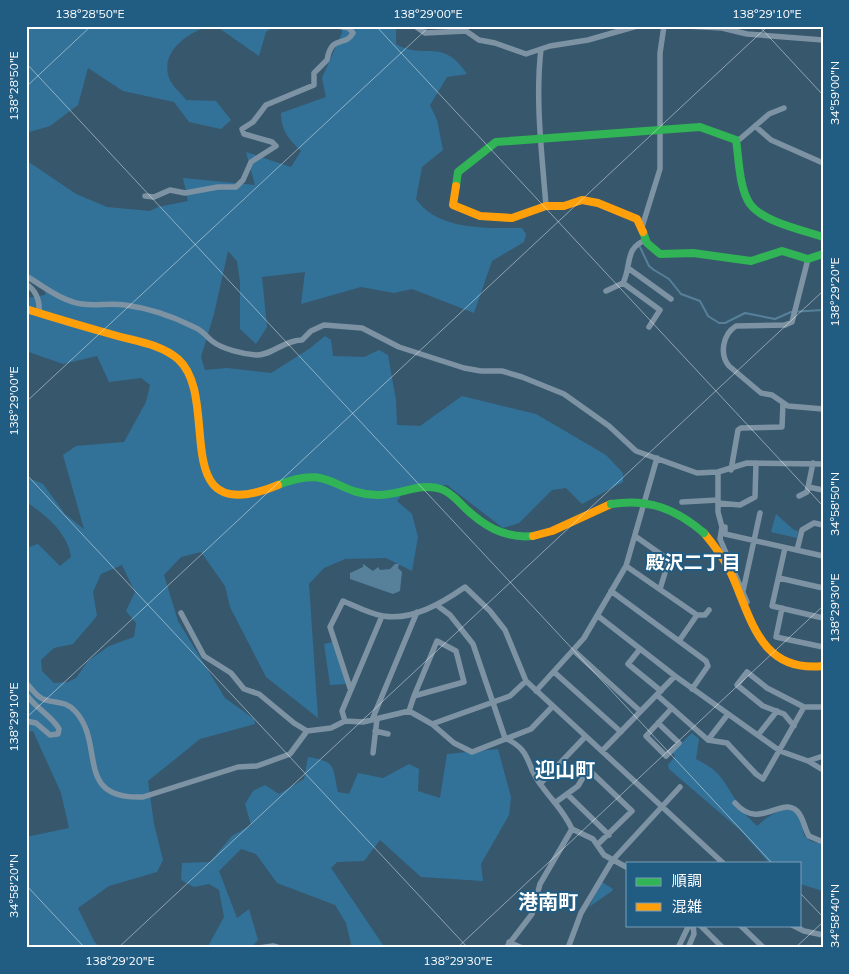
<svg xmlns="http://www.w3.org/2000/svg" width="849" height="974" viewBox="0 0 849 974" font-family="Mulish,'Noto Sans JP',sans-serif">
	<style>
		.green { fill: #327298; fill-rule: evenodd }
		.water { fill: #57809a }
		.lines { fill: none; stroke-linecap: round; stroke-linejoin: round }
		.stream { stroke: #57809a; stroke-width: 2 }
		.street { stroke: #7d93a3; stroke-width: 5.5 }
		.fast { stroke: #30b455; stroke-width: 8 }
		.slow { stroke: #ff9f0a; stroke-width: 8 }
		.fast-bridge { stroke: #30b455; stroke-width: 8 }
		.ticks { fill: none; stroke: #fff; stroke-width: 1; stroke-opacity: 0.45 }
		.labels { text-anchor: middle; stroke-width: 4; stroke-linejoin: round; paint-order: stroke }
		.neighbourhood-label { font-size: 19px; font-weight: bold; fill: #fff; stroke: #215c83 }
		.quarter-label { font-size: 20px; font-weight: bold; fill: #fff; stroke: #215c83 }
		.neatline { fill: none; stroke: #fff; stroke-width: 2 }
		.ticks-label { font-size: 12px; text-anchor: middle; fill: #fff }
	</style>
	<rect width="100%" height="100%" fill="#37576d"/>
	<path class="green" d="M26,26H209C188,33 160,51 169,78C172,86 181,93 186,100L216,101L231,120L221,129L189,122L174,102L123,91L88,68L78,105L50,126L26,133Z
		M216,26H274L266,32L259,56Z
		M342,26H396V44C424,61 442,36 467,74L447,77L430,105L437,120L443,150L422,167L416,199C438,231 488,228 522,228L526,234L524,242L492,261L474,313L412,289L394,293L361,287L301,304L305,272L262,277L267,327L256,344L240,329V282L237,261L228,251L214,314L201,357L205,370L227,368L271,373L309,349L325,336L331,340L333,356L364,357L379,350L388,355L396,400L397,425L420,426L462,396L536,414L606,455L623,473V482L582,504L566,488L552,490L519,523L503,528L447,485H409L397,501L412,514L418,537L412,571L386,558L345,559L324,568L309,584L318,718L266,677L230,607L225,586L201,552L181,557L164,575L178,621L225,698L254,719L255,724L200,739L148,781L154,824L163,860L157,872L109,886L78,908L94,941L100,948H26V837L69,828L61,793L33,731L26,732V548L38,544L60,566L71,557C68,533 45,514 26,502V477L43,484L65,514L84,529L63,455L76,446L124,442L146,402L150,385L141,378L109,382L97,356L63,364L26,351V298L45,295L46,285L26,275V160L76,194L107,207L150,211L158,207L188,201L183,178L255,185L246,152L291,167L301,151C289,139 281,131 281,113L326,97L322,78L342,33ZM122,565L135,592L126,611L136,623L134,637L109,646L88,661L76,678L68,682L54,683L42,671L41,660L54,648L73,644L97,616L93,592L101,574Z
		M776,514L794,530L798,531L797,538L771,532Z
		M333,642L346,684L330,685L324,644Z
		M692,733L699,739L696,759C707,765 715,769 722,779C731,790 734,803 748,810L746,815L757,826C768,816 792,798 802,821C804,827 801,834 808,839C811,842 818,843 823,844V891L800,884V863H769L740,830L669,769L668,765L675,756L672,752Z
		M498,749L511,797L509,815L481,864L483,881L421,877L380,840L364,861L337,862L331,868L385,948H352L346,923L335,905L277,883L256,854L241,849L219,871L237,918L249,909L258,940L250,948H207L224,917L219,890L209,884L194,887L181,880L182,863L210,862L232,836L251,825L245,804L253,791L265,785L279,794L304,779L308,757C337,762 332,766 338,792L349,794L358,773L383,778L409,764L419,769L418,791L440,798L447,754Z
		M602,882L613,889L612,891L589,907Z"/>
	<path class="water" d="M363,564L373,571L378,567L380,570L390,569L395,564H399L398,568L402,572L400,591L393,594L350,579V573L363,567Z"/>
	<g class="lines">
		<path class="stream" d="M640,247L649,266L654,270L669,279L681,294L700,301L708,316L719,323H725L745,313L775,319L791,312L823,310"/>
		<path class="street" d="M415,26L425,33L466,31L479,40L495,43L526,54L550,46L588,40L637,26
			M686,26L722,28L747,34L823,40
			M541,49C535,100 542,154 546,206
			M755,126L771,140L823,163
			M736,140L740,139L769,114L784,108
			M145,196L154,197L170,190L185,193L218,187H236L243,180L251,162L276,146L272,142L244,134L242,129L253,122L266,105L314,85V73L327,60C332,33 345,48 353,33L349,28L338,26
			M642,227L660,169V53L664,26
			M808,259L792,322L785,325L736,326C723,334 719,354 729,366L761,393L772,395L788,406L823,409
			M628,268L671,299
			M26,276C42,285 55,297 73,302C89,308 108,302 125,305C148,308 174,317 194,327C202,330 206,336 212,341C222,349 243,354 256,355C271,356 284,340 302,340L311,331L324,325L362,328L399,347L464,368L481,371H502L522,377L564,394L609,426L636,451L697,473L718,472L747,463L823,464
			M623,283L660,310L649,327
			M26,284C37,291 40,301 39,313
			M606,291L623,283C632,265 624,248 646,240
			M731,470L738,430L741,428L782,427L783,403
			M718,472V512L722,527L720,539L747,602
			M808,487L823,490
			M799,496L807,492L813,463
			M682,502L718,500
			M718,503L740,505L755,497L756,463
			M725,527V534L823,556
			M635,536L669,560L660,589
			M785,548L772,606L823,618
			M797,550L802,530L814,523L823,525
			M626,566L697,615L679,641
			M779,578L823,588
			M611,591L706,661L708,666L692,689
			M743,591L760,513
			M438,606L450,615L473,644L505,738C533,751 525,765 541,785C553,802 563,810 572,829L593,839L604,855L628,868
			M782,608L776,637L823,647
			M181,613L204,656L231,673L244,689L259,694L294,723L307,731L331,728L345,721L363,722L409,711L432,724L454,743L472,752L531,729L552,707
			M697,615H705L709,610
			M598,616L675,676L780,751L808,761L823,756
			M437,641L456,651L464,682L414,696Z
			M640,649L628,664L661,691
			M573,650L640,711
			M554,672L621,732
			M26,683C31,688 37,697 43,699C55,704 65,700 75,711C106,744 73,800 143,797L238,767L257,766L290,754L307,731
			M350,688L330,627L343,601C355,606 370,614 383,616C412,621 442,603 465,587L490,611L505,630L526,681L723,863
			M536,691L584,638L626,566L657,458
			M26,694C35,708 52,716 59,729L58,734L50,735L36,723L26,721
			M657,695L708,740L727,743L756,774L763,779L804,707
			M409,711L414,696
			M372,720L417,612
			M345,721L342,711L382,616
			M658,723L679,743L666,756L646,736L672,708
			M432,724L510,696L526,681
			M794,726L784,714L763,706L737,685L747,672L767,688L804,707H823
			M375,731L388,734
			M758,735L777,711
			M708,740L728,714
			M602,751L675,676
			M373,753L377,719
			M808,761L823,770
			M540,784L585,737
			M567,794L609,835
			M556,802L578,786L588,769L632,811L598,844
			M735,803C760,831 780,796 797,811C804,818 804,828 809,836L823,842
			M700,925L723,948
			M740,925L764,948
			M792,925L804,931L823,935
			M509,942L522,948
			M259,948L273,946L280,948
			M506,948L532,914L540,884L572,829
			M568,948L581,913L612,861L680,787
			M678,948L689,925
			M688,948L694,934L693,925"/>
		<path class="fast" d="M456,186L458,172L496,142L700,127L736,140C739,159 739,188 750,204C763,222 803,230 823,237
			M643,232L647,243L660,254L693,253L751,261L782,251L808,259L823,254
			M278,485C332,463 333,494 377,495C398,496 419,482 441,489C450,492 456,499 462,505C482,525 504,539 533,536"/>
		<path class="slow" d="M456,186L453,205L480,216L512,218L546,206H564L582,200L598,203L637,219L643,232
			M26,309C55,318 85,327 114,335C135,341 161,344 178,359C223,399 164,532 278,485
			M704,533C714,545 723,557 730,571C751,615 758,673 823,666
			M533,536L552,531L611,504"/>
		<path class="fast-bridge" d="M611,504C648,498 676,509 704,533"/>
	</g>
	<path class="ticks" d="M376,26L823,506M759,26L823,95M26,63L772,863M26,87L91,26M26,402L430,26M26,474L468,948M26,718L768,26M26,885L85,948M800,893L823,917M118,948L823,291M457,948L823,606M795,948L823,922"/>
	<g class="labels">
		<g class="neighbourhood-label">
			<text x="693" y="569">殿沢二丁目</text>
		</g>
		<g class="quarter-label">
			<text x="565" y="777">迎山町</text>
			<text x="548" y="909">港南町</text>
		</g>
	</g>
	<rect width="849" height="974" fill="none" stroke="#215c83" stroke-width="55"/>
	<rect x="626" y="862" width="175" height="65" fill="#215c83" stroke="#7a9db5"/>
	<rect x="636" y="878" width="25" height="8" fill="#30b455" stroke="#7a9db5"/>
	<text x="672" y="886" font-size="15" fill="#ffffff">順調</text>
	<rect x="636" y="903" width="25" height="8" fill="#ff9f0a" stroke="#7a9db5"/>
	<text x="672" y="912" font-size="15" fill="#ffffff">混雑</text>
	<rect x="28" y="28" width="794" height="918" class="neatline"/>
	<g class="ticks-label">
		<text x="90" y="18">138°28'50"E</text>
		<text x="428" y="18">138°29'00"E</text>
		<text x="767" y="18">138°29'10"E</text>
		<text transform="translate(14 86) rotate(-90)" y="4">138°28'50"E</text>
		<text transform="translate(835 93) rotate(-90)" y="4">34°59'00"N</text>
		<text transform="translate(835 292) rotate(-90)" y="4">138°29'20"E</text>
		<text transform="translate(14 401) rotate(-90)" y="4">138°29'00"E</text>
		<text transform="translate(835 504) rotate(-90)" y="4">34°58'50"N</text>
		<text transform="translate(835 608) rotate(-90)" y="4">138°29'30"E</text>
		<text transform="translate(14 717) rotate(-90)" y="4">138°29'10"E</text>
		<text transform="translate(14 886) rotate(-90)" y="4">34°58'20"N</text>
		<text transform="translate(835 916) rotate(-90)" y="4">34°58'40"N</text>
		<text x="120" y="965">138°29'20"E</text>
		<text x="458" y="965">138°29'30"E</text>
	</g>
</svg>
